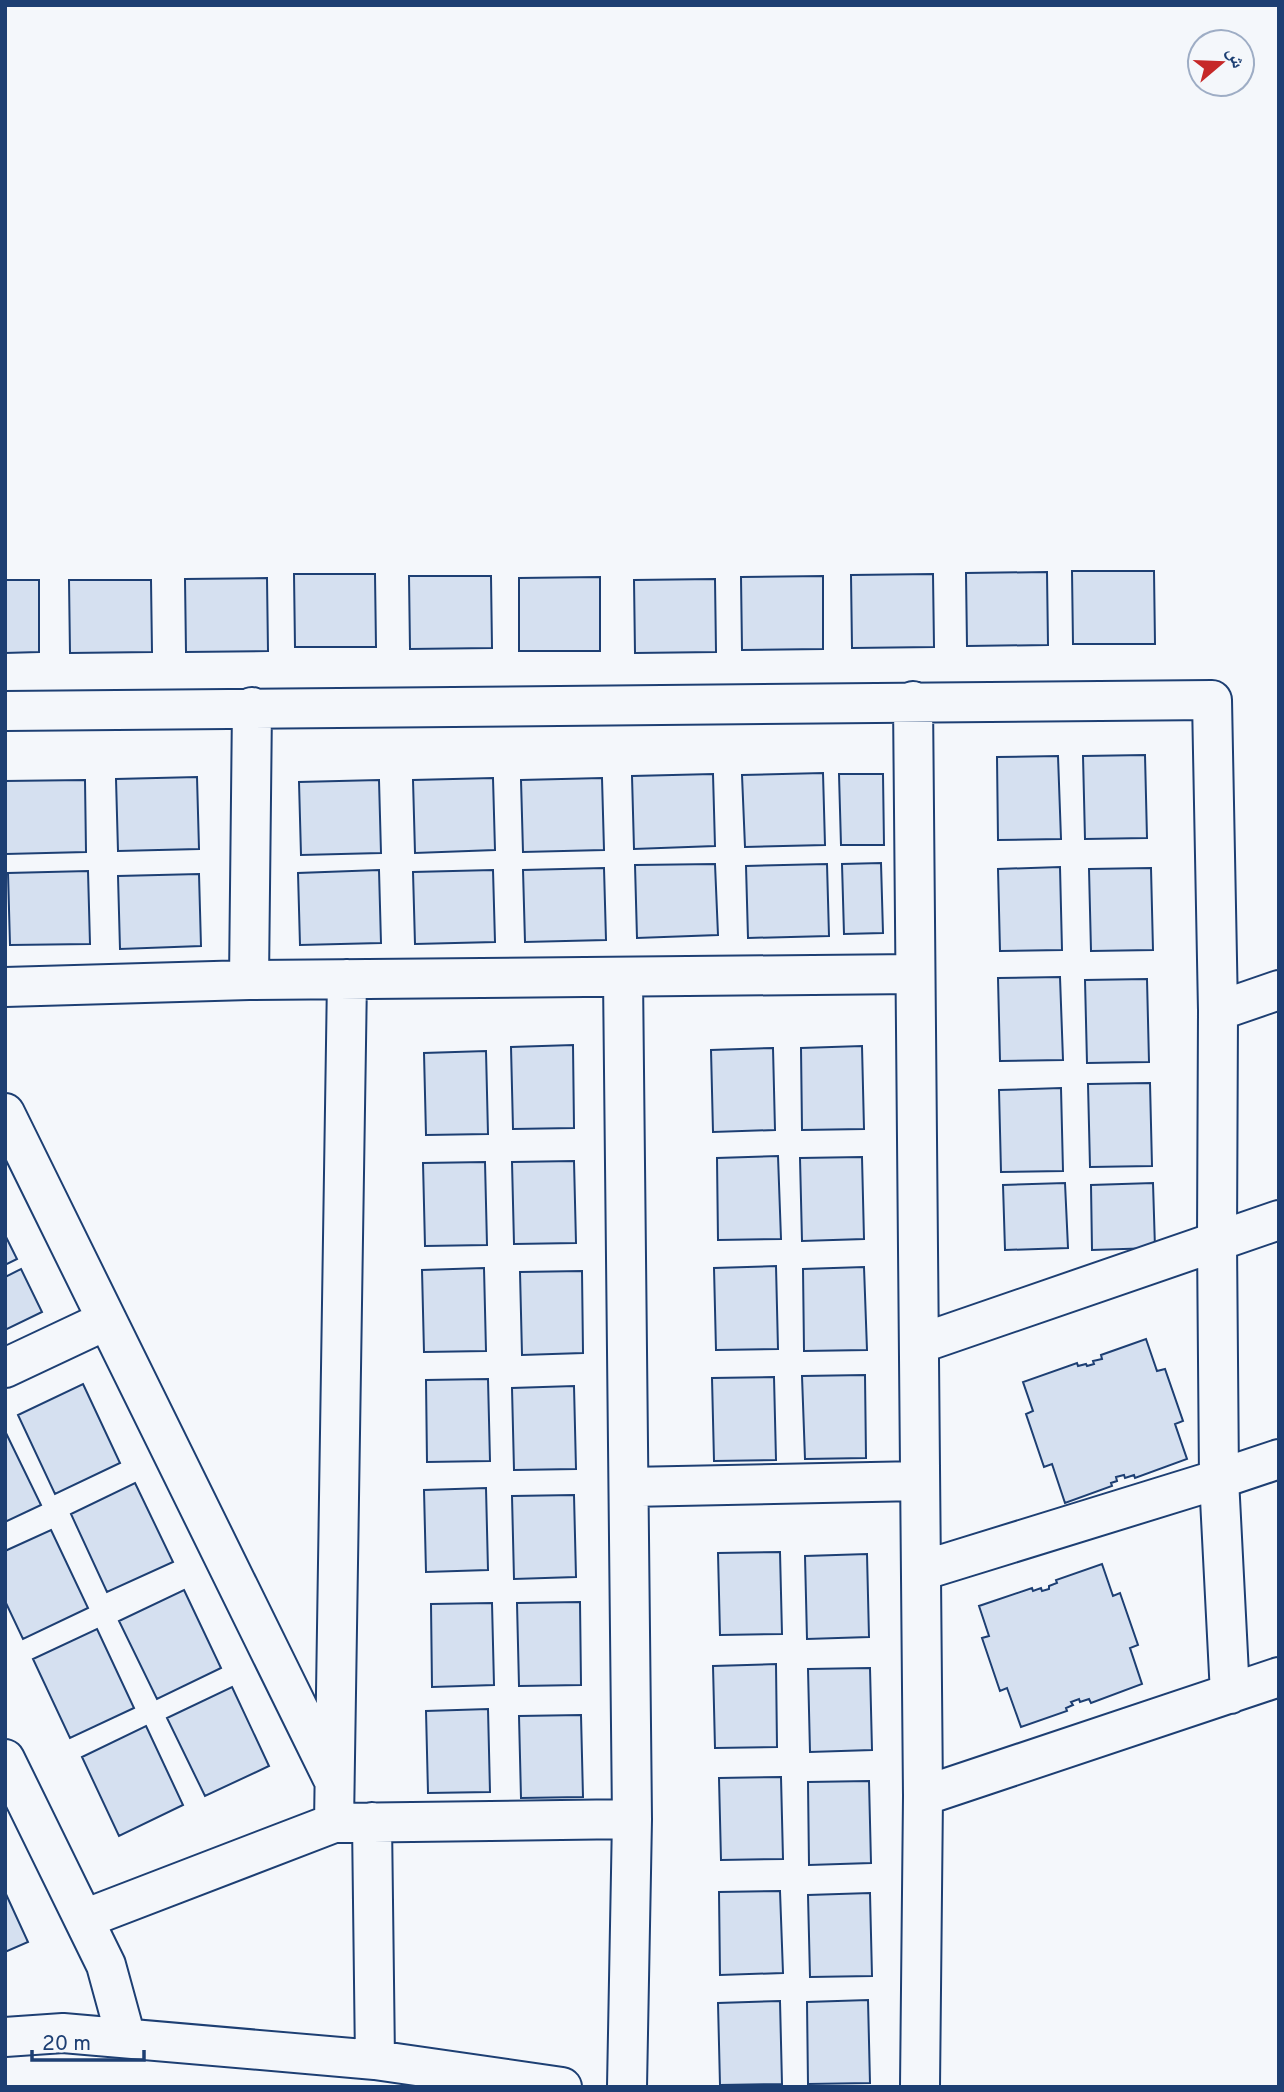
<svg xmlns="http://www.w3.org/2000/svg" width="1284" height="2092" viewBox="0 0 1284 2092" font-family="Overpass,'Noto Naskh Arabic',sans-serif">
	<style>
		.building { fill: #d5e0f0; stroke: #1d3f73; stroke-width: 2 }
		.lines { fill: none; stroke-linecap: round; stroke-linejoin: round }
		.minor-casing { stroke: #1d3f73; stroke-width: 42 }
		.minor { stroke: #f4f7fb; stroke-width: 38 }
	</style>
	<rect width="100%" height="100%" fill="#f4f7fb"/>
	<path class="building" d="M1072,571H1154L1155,644H1073Z
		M1047,572L1048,645L967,646L966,573Z
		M294,574H375L376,647H295Z
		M933,574L934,647L852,648L851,575Z
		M409,576H491L492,648L410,649Z
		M823,576V649L742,650L741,577Z
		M600,577V651H519V578Z
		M267,578L268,651L186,652L185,579Z
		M715,579L716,652L635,653L634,580Z
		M5,580H39V652L5,653Z
		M69,580H151L152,652L70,653Z
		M1145,755L1147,838L1085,839L1083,756Z
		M1058,756L1061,839L998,840L997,757Z
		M823,773L825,845L745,847L742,775Z
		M713,774L715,846L634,849L632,776Z
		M839,774H883L884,845H841Z
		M197,777L199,849L118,851L116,779Z
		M493,778L495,850L415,853L413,780Z
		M602,778L604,850L523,852L521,780Z
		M85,780L86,852L6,854L5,781Z
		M379,780L381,853L301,855L299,782Z
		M881,863L883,933L844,934L842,864Z
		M715,864L718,935L637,938L635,865Z
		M827,864L829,936L748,938L746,866Z
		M1060,867L1062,950L1000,951L998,869Z
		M604,868L606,940L525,942L523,870Z
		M1151,868L1153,950L1091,951L1089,869Z
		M379,870L381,943L300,945L298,873Z
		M493,870L495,942L415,944L413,872Z
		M88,871L90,944L10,945L8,873Z
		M199,874L201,946L120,949L118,876Z
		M1060,977L1063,1060L1000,1061L998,978Z
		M1147,979L1149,1062L1087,1063L1085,980Z
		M573,1045L574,1128L513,1129L511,1047Z
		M862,1046L864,1129L802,1130L801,1048Z
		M773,1048L775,1130L713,1132L711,1050Z
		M486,1051L488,1134L426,1135L424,1053Z
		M1150,1083L1152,1166L1090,1167L1088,1084Z
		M1061,1088L1063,1171L1001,1172L999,1090Z
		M778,1156L781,1239L718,1240L717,1158Z
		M862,1157L864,1239L802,1241L800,1158Z
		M574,1161L576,1243L514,1244L512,1162Z
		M485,1162L487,1245L425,1246L423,1163Z
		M1065,1183L1068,1248L1005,1250L1003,1185Z
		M1153,1183L1155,1248L1092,1250L1091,1185Z
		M5,1235L17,1259L5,1265Z
		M776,1266L778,1349L716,1350L714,1268Z
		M864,1267L867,1350L804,1351L803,1269Z
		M484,1268L486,1351L424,1352L422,1270Z
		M21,1269L42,1312L5,1330V1277Z
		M582,1271L583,1353L522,1355L520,1272Z
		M1146,1339L1157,1371L1165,1369L1183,1421L1175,1424L1187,1459L1135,1478L1134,1475L1125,1478L1124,1475L1116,1477L1117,1481L1111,1483L1112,1486L1065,1503L1052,1464L1044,1467L1026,1414L1033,1411L1023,1382L1077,1363L1078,1366L1086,1364L1087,1366L1094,1364L1093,1361L1102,1359L1101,1355Z
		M865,1375L866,1458L805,1459L802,1376Z
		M774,1377L776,1460L714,1461L712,1378Z
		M488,1379L490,1461L427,1462L426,1380Z
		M83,1384L120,1463L55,1494L18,1415Z
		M574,1386L576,1469L514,1470L512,1388Z
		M5,1431L41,1505L5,1522Z
		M135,1483L173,1562L107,1592L71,1514Z
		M486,1488L488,1570L426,1572L424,1490Z
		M574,1495L576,1577L514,1579L512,1496Z
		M51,1530L88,1608L23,1639L5,1601V1551Z
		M780,1552L782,1634L720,1635L718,1553Z
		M867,1554L869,1637L807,1639L805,1556Z
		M1102,1564L1113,1596L1120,1593L1138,1645L1130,1648L1142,1684L1091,1703L1089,1699L1080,1702L1079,1699L1071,1702L1073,1705L1066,1708L1067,1711L1021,1727L1007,1688L1000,1691L982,1638L989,1636L979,1606L1032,1588L1033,1591L1041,1588L1042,1591L1049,1589V1586L1057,1583L1056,1580Z
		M184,1590L221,1668L157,1699L119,1621Z
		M580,1602L581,1685L519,1686L517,1603Z
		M492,1603L494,1685L432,1687L431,1604Z
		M97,1629L134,1708L70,1738L33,1659Z
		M776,1664L777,1747L715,1748L713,1666Z
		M870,1668L872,1750L810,1752L808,1669Z
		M232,1687L269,1766L205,1796L167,1718Z
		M488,1709L490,1792L428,1793L426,1711Z
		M581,1715L583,1797L521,1798L519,1716Z
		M146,1726L183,1805L119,1836L82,1757Z
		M781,1777L783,1859L721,1860L719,1778Z
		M869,1781L871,1863L809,1865L808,1782Z
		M780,1891L783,1973L720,1975L719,1892Z
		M5,1892L28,1942L5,1952Z
		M870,1893L872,1976L810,1977L808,1895Z
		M868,2000L870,2083L808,2084L807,2002Z
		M780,2001L782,2084L720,2085L718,2003Z"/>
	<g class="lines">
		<g class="minor-casing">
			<path id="minor" d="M913,701L923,1796L920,2087
				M5,711L1212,700L1218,1011L1217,1241L1219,1479L1230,1694
				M623,977L632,1819L627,2087
				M249,980L252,707
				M5,987L249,980L915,974
				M1218,1011L1279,990
				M5,1113L332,1777
				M919,1344L1279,1220
				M5,1368L107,1320
				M629,1487L920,1481
				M921,1571L1219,1479L1279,1459
				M5,1759L106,1965L126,2038
				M923,1796L1279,1677
				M372,1822L375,2060
				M334,1823L347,979
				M84,1919L334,1823L632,1819
				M5,2037L63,2033L375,2060L562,2087"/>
		</g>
		<use href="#minor" class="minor"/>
	</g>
	<rect width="1284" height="2092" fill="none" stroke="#1d3f73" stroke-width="14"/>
	<g transform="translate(1221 63) rotate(71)"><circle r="33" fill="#f4f7fb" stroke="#9eadc5" stroke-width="2"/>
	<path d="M0-5L12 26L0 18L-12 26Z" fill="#c62828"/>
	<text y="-10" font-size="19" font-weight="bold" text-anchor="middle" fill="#1d3f73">ش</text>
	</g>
	<path d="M32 2050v10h112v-10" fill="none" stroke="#1d3f73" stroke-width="3.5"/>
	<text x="42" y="2050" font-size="21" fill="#1d3f73" stroke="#f4f7fb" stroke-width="5" paint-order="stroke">20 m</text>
</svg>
